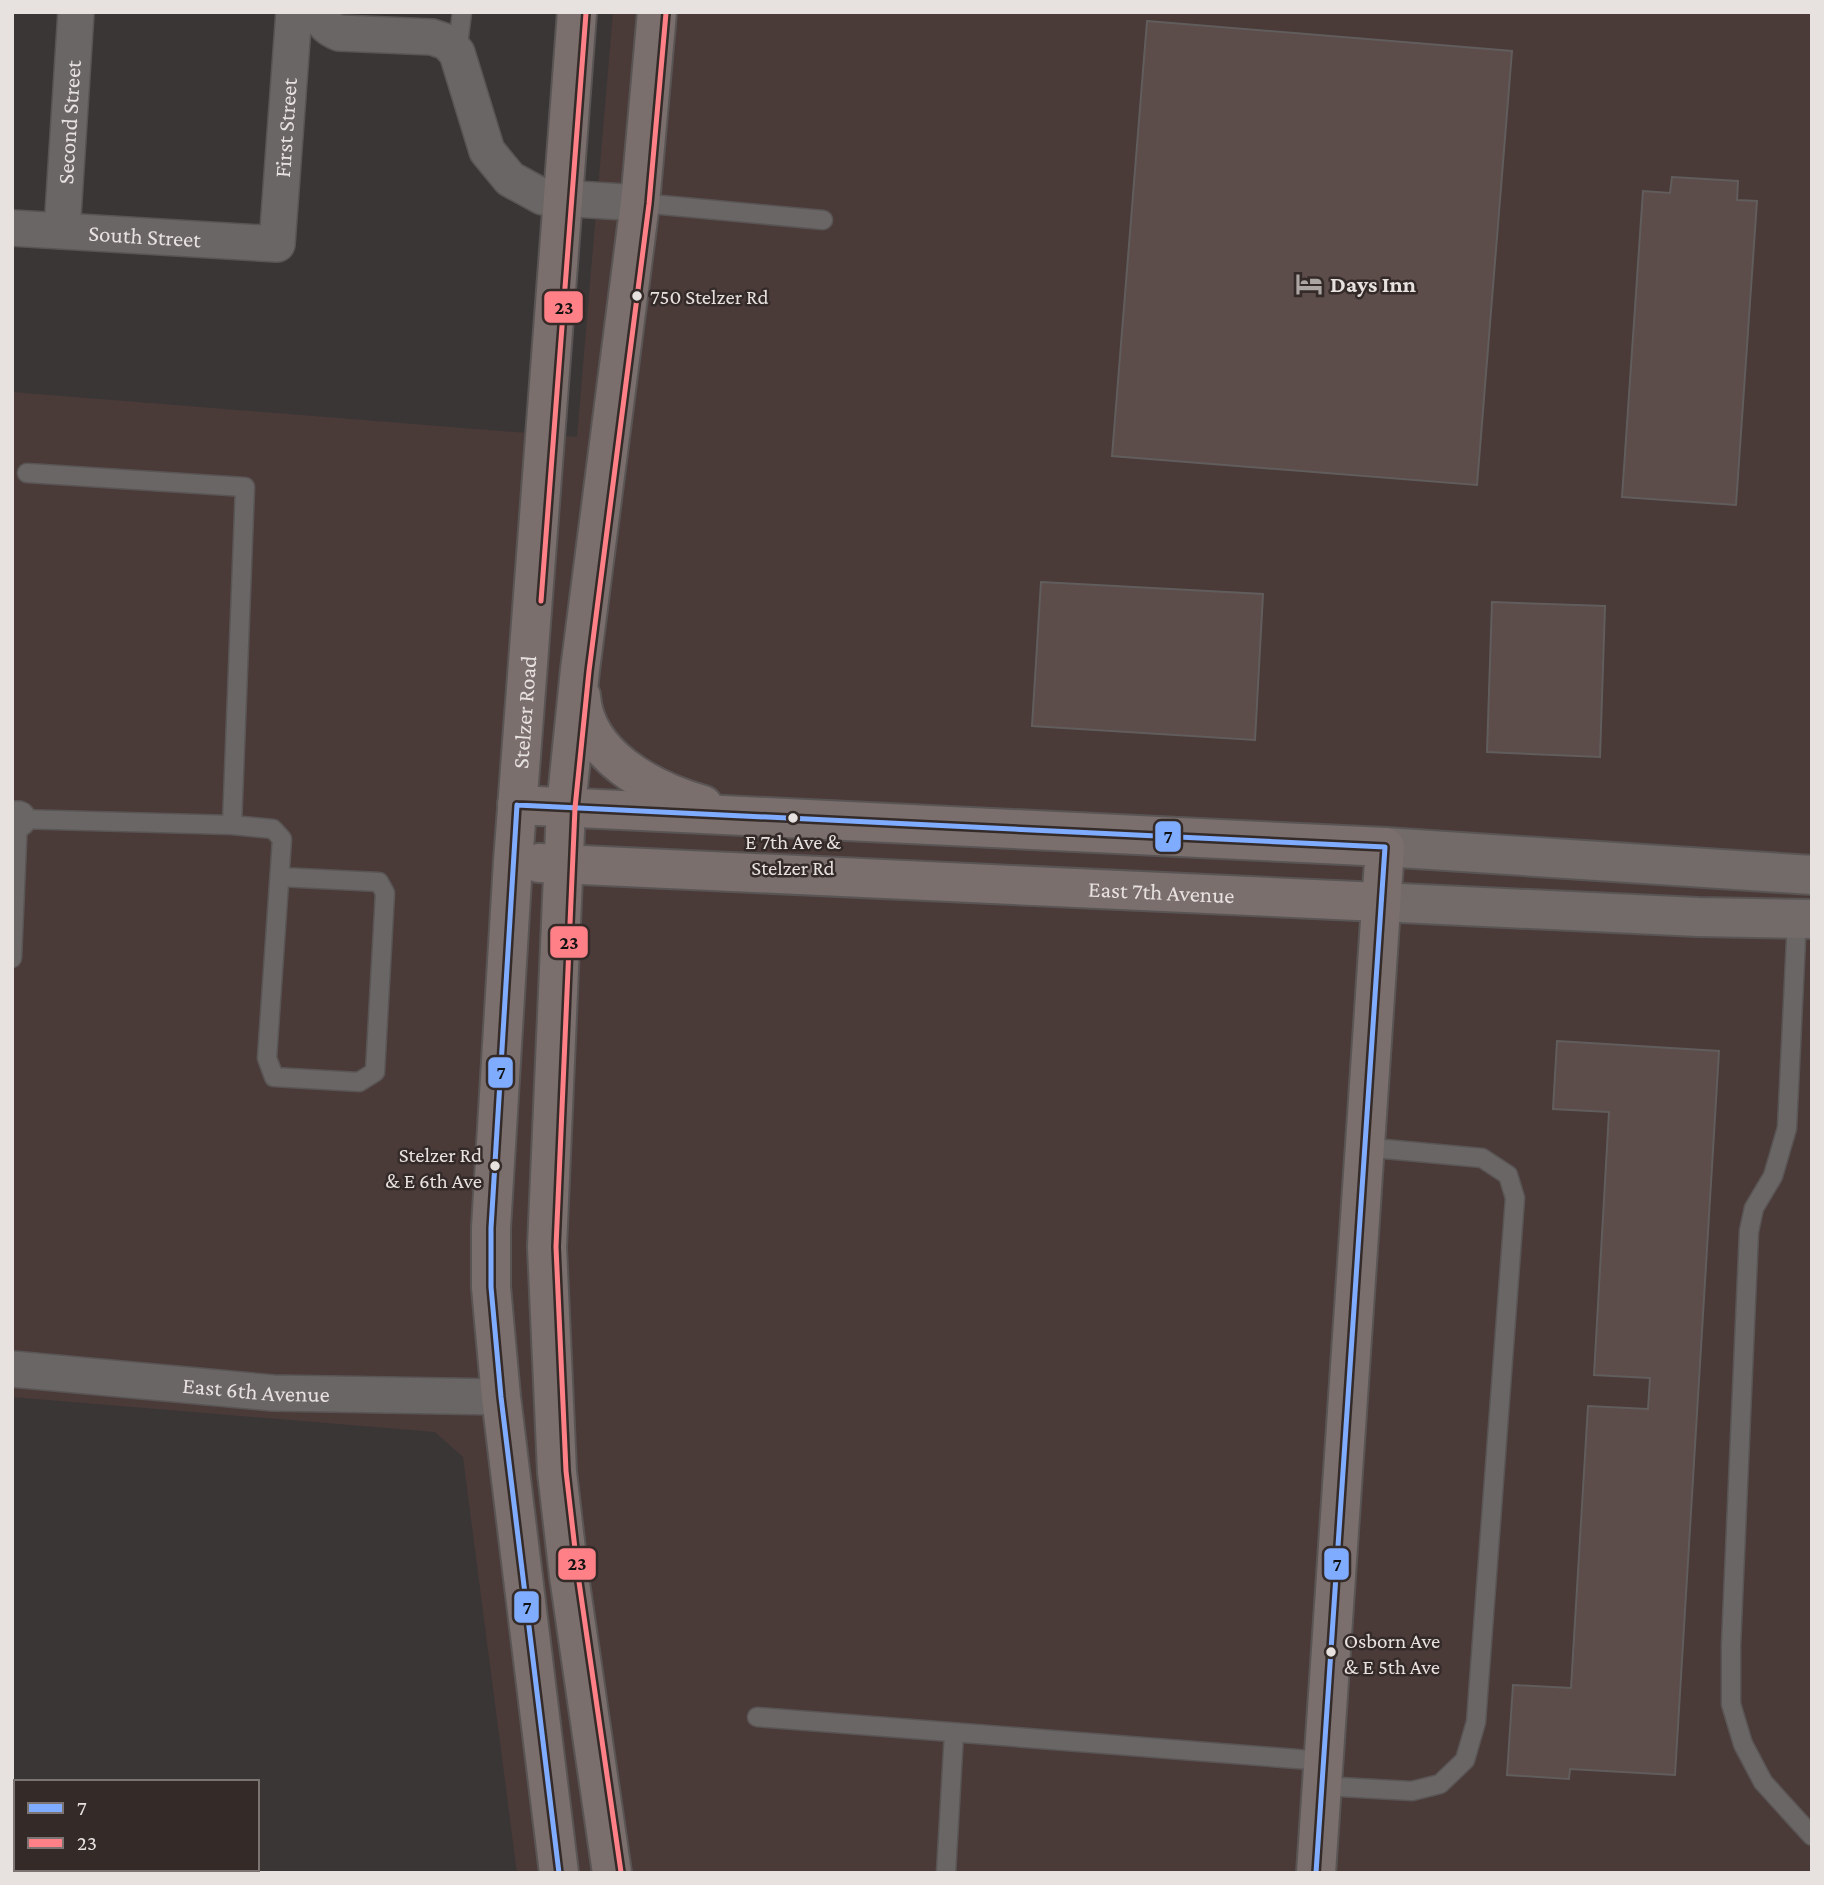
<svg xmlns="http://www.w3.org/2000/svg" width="1824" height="1885" viewBox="0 0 1824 1885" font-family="'Crimson Pro',serif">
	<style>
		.built { fill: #4a3b39 }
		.building { fill: #5c4c4a; stroke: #615d5c; stroke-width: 2 }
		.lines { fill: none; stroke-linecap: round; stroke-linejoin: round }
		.lane-casing { stroke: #5a5555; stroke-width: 21 }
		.street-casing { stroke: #5a5555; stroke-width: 38 }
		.secondary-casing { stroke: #5a5555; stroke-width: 42 }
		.primary-casing { stroke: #5a5555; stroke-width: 42 }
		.lane { stroke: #6a6665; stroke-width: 18 }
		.street { stroke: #6a6665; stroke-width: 35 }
		.secondary { stroke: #726b69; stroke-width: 38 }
		.primary { stroke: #7b6f6d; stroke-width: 38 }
		.bus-1-casing { stroke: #342b29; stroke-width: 10 }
		.bus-2-casing { stroke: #342b29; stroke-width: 10 }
		.bus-1 { stroke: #80acff; stroke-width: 5 }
		.bus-2 { stroke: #ff8087; stroke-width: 5 }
		.bus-dot { fill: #e7e1e0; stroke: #342b29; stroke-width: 2.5 }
		.labels { text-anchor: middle; stroke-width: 5; stroke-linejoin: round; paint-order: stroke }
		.bus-label { font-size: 21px; fill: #e7e1e0; stroke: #342b29; text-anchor: start }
		.street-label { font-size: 23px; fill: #e7e1e0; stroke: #342b29 }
		.poi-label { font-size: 23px; font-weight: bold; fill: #e7e1e0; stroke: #342b29; text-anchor: start }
		.line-badge { stroke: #342b29; stroke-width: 2.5 }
		.pale-badge-label { font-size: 19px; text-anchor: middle; font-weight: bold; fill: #111 }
	</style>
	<rect width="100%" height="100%" fill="#3b3636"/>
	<path class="built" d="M613,12H1812V1873H517L463,1457L435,1432L12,1397V392L577,437Z"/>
	<path class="building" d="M1147,21L1512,51L1477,485L1112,456Z
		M1672,177L1738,181L1737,200L1757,201L1736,505L1622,497L1643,191L1670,193Z
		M1041,582L1263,594L1255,740L1032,726Z
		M1492,602L1605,606L1600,757L1487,752Z
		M1557,1041L1719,1051L1675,1775L1570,1769L1569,1779L1507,1775L1513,1685L1571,1688L1588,1406L1648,1409L1650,1378L1594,1375L1609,1112L1553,1109Z"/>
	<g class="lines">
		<g class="lane-casing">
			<path id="lane" d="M457,53L462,12
				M640,203L823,220
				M232,825L273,829L282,839L267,1058L274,1077L359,1082L375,1072L385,893L379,882L280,877
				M1797,919L1787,1128L1773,1176L1754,1208L1749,1231L1731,1645V1704L1743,1744L1763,1782L1812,1836
				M12,958L18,819L232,825L245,487L27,473
				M757,1717L1323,1761
				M1322,1786L1412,1791L1440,1784L1465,1760L1476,1722L1515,1198L1508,1175L1482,1158L1363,1147
				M946,1873L954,1733"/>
		</g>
		<g class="street-casing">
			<g id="street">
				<path d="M321,12C321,24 330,29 339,33L432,37L447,42L457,53L487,151L510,179L543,197L640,203"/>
				<path id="s1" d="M12,228L277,244L294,12"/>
				<path id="s2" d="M62,230L76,12"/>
				<path d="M12,819H18"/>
				<path id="s3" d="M12,1369L273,1393L501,1397"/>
			</g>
		</g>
		<g class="secondary-casing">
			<path id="secondary" d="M1385,847L1812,875
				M1379,902L1698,917L1812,919"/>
		</g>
		<g class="primary-casing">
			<g id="primary">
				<path d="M581,696C585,756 651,790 703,805"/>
				<path d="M517,805L1385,847L1316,1873"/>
				<path id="s4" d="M539,863L1379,902"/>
				<path id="s5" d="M559,1873L501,1397L491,1287V1228L513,862L577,12"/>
				<path d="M612,1873L569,1576L557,1472L547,1247L566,807L580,670L640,203L657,12"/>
			</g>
		</g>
		<use href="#lane" class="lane"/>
		<use href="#street" class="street"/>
		<use href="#secondary" class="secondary"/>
		<use href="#primary" class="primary"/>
		<g class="bus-1-casing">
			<path id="bus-1" d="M517,805L491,1228V1287L501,1397L559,1873
				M517,805L1385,847
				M1316,1873L1385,847"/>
		</g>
		<g class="bus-2-casing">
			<path id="bus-2" d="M541,601L586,13
				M621,1872L578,1575L566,1471L556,1247L575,808L589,671L649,204L666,13"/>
		</g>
		<use href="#bus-1" class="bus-1"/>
		<use href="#bus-2" class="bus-2"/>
	</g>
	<defs>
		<g id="hotel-bare" transform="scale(2.1)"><path d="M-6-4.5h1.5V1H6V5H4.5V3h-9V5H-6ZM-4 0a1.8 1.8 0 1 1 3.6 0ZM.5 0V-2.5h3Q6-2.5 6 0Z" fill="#aba5a4" stroke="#342b29" stroke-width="2.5" paint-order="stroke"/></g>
	</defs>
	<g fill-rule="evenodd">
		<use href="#hotel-bare" x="1309" y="284"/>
	</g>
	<g class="bus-dot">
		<circle cx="637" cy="296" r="6"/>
		<circle cx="793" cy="818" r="6"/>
		<circle cx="495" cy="1166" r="6"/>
		<circle cx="1331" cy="1652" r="6"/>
	</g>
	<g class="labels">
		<g class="bus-label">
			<text x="650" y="304">750 Stelzer Rd</text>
			<text x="793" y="849" text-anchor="middle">E 7th Ave &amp;<tspan x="793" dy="26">Stelzer Rd</tspan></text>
			<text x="482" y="1162" text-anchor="end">Stelzer Rd<tspan x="482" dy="26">&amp; E 6th Ave</tspan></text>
			<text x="1344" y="1648">Osborn Ave<tspan x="1344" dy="26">&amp; E 5th Ave</tspan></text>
		</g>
		<g class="street-label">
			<text dy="8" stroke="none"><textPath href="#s2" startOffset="108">Second Street</textPath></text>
			<text dy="8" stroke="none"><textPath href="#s1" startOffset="382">First Street</textPath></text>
			<text dy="8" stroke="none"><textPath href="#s1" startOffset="133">South Street</textPath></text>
			<text dy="8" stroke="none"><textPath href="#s5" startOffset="1166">Stelzer Road</textPath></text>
			<text dy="8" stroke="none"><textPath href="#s4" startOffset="623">East 7th Avenue</textPath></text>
			<text dy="8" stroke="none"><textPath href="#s3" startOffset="245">East 6th Avenue</textPath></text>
		</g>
		<g class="poi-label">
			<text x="1330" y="292">Days Inn</text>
		</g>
	</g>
	<g class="line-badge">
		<rect x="543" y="290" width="41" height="34" rx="7" fill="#ff8087"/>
		<rect x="1154" y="820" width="28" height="33" rx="7" fill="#80acff"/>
		<rect x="549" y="925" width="40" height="34" rx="7" fill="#ff8087"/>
		<rect x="487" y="1056" width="27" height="33" rx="7" fill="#80acff"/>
		<rect x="557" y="1547" width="40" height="34" rx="7" fill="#ff8087"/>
		<rect x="1323" y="1547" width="27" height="34" rx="7" fill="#80acff"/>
		<rect x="513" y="1590" width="27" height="34" rx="7" fill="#80acff"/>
	</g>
	<g class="pale-badge-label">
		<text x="564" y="314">23</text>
		<text x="1168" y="843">7</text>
		<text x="569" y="949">23</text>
		<text x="501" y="1079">7</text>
		<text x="577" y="1570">23</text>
		<text x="1337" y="1571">7</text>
		<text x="527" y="1614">7</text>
	</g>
	<rect width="1824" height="1885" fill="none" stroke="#e7e1e0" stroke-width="28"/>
	<rect x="14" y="1780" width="245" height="91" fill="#342b29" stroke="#7c7472" stroke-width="2"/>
	<rect x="28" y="1803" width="35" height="10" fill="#80acff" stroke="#7c7472" stroke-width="2"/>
	<text x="77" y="1815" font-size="21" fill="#e7e1e0">7</text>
	<rect x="28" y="1838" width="35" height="10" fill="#ff8087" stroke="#7c7472" stroke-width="2"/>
	<text x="77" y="1850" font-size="21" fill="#e7e1e0">23</text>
</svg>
